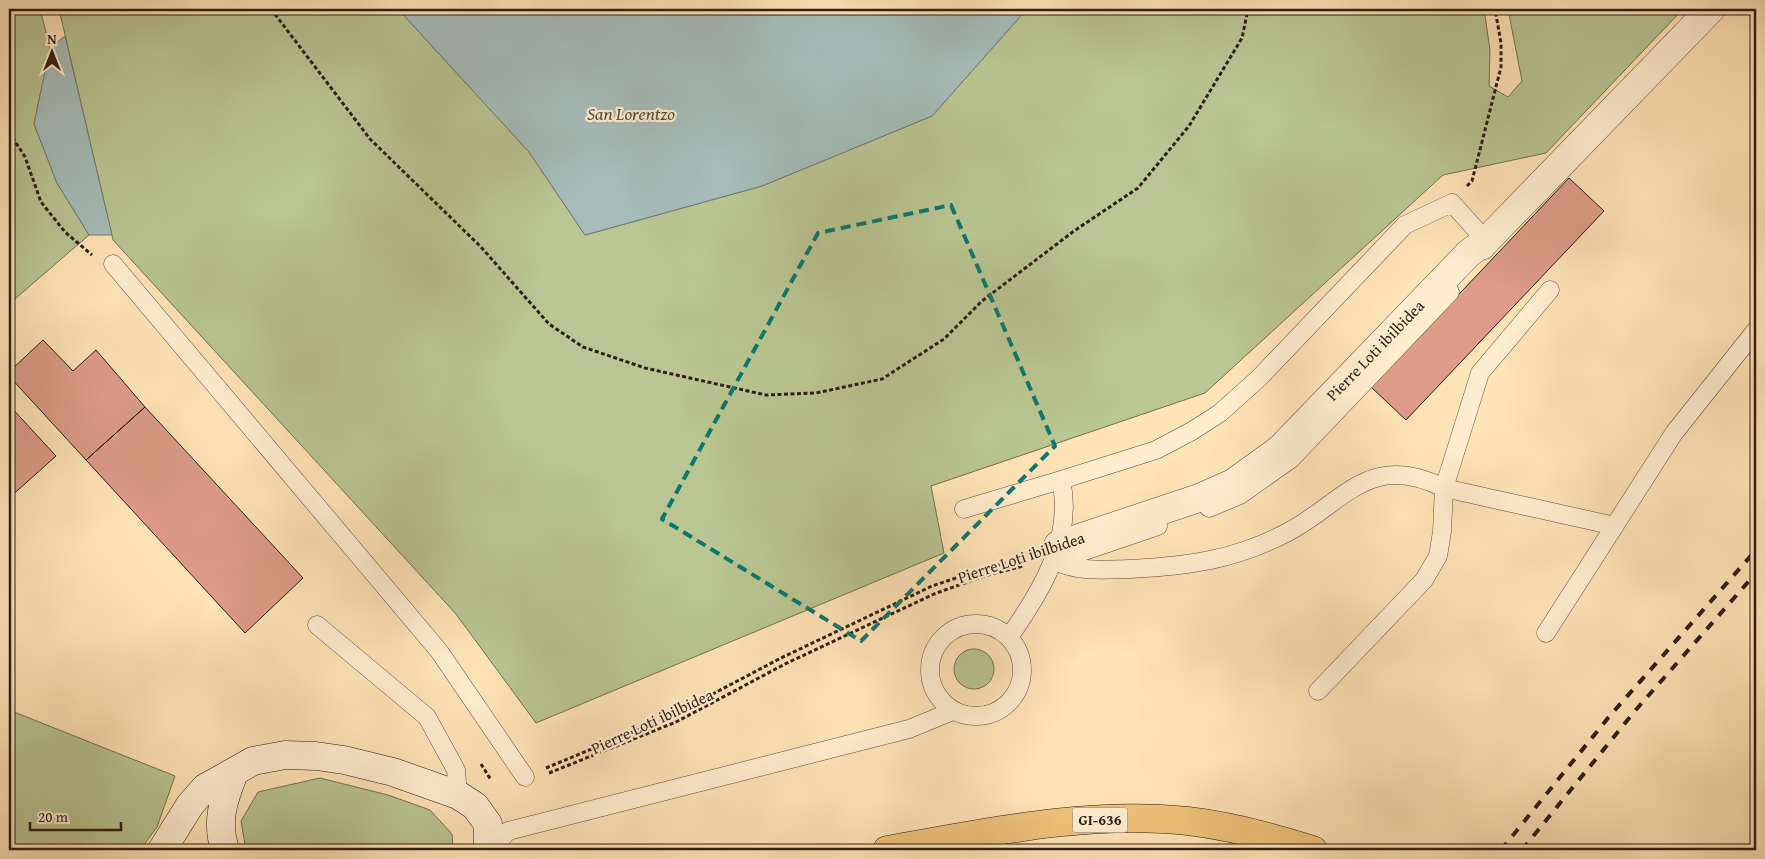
<svg xmlns="http://www.w3.org/2000/svg" width="1765" height="859" viewBox="0 0 1765 859" font-family="'Gentium Book Plus',serif">
	<style>
		.green { fill: #b9c592; stroke: #747254 }
		.water { fill: #a5bcb9; stroke: #757d77 }
		.building { fill: #de9b88; stroke: #2e1f15 }
		.lines { fill: none; stroke-linecap: round; stroke-linejoin: round }
		.lane-casing { stroke: #62503d; stroke-width: 19 }
		.street-casing { stroke: #62503d; stroke-width: 29 }
		.secondary-casing { stroke: #2e1f15; stroke-width: 29 }
		.primary-casing { stroke: #2e1f15; stroke-width: 29 }
		.path { stroke: #2e1f15; stroke-width: 3; stroke-dasharray: 4 2.5; stroke-linecap: butt }
		.lane { stroke: #feedcf; stroke-width: 18 }
		.street { stroke: #feedcf; stroke-width: 28 }
		.secondary { stroke: #feedcf; stroke-width: 28 }
		.primary { stroke: #efc27a; stroke-width: 28 }
		.rail { stroke: #2e1f15; stroke-width: 4; stroke-dasharray: 9 9; stroke-linecap: butt }
		.marked { fill: none; stroke: #0f766e; stroke-width: 4; stroke-dasharray: 10 6; stroke-linejoin: round }
		.labels { text-anchor: middle; stroke-width: 4.5; stroke-linejoin: round; paint-order: stroke }
		.shield { fill: #feedcf; stroke: #6c5d4d; stroke-width: 1 }
		.shield-label { font-size: 15px; font-weight: bold; fill: #2e1f15 }
		.street-label { font-size: 16px; fill: #2e1f15; stroke: #feedcf }
		.water-label { font-size: 18px; font-style: italic; fill: #524e46; stroke: #feedcf }
	</style>
	<rect width="100%" height="100%" fill="#fee4b5"/>
	<filter id="stains"><feTurbulence type="fractalNoise" baseFrequency=".004" numOctaves="4"/><feColorMatrix values="0 0 0 0 .2 0 0 0 0 .09 0 0 0 0 .02 0 0 0 .5 -.17"/></filter>
	<radialGradient id="worn" r=".72"><stop offset=".6" stop-color="#630" stop-opacity="0"/><stop offset="1" stop-color="#630" stop-opacity=".3"/></radialGradient>
	<path class="green" d="M9,9H40L50,48L34,124L57,183L89,235L9,304Z
		M59,9H398L529,152L585,235L762,186L932,116L1027,9H1484L1490,50L1489,86L1508,97L1522,81L1508,9H1683L1546,153L1443,175L1205,393L931,486L944,553L536,723L456,614L113,240Z
		M954 669a20 20 0 1 1 40 0a20 20 0 1 1-40 0Z
		M9,710L175,776L157,827L140,850H9Z
		M320,778L388,795L430,810L452,834L453,850H246L241,821L258,792Z"/>
	<path class="water" d="M398,9H1027L932,116L762,186L585,235L529,152Z
		M65,36L112,235H89L57,183L34,124L50,48Z"/>
	<path class="building" d="M1569,178L1604,211L1406,420L1371,387Z
		M43,340L73,371L96,350L145,407L86,460L9,376V372Z
		M9,405L56,456L9,498Z
		M145,407L303,578L245,633L86,460Z"/>
	<g class="lines">
		<g class="lane-casing">
			<path id="lane" d="M113,264L439,651L525,777
				M1209,508L1240,495L1291,459L1450,292
				M964,509L1061,480
				M1055,561L1158,526
				M1055,561C1079,572 1103,570 1130,569C1188,566 1235,560 1288,532C1346,501 1369,451 1444,488L1615,526
				M930 670a46 46 0 1 1 92 0a46 46 0 1 1-92 0Z
				M317,625L427,717L456,770L458,795
				M1546,633L1674,433L1756,330
				M1009,637C1041,592 1074,538 1061,480L1156,450L1192,431L1220,413L1259,378L1405,225L1452,203L1486,241L1485,250
				M1318,691L1424,580L1438,556L1442,532L1444,488L1480,373L1550,290
				M491,850L508,831L909,729L953,711"/>
		</g>
		<g class="street-casing">
			<path id="street" d="M1058,545L1199,498L1233,483L1280,449L1469,253L1486,241L1711,9"/>
		</g>
		<g class="secondary-casing">
			<path id="secondary" d="M162,850L190,805L205,788L253,761L285,755L316,756L344,760L393,772L458,795L475,806L488,824V850
				M225,850C216,822 223,800 234,773"/>
		</g>
		<g class="primary-casing">
			<path id="primary" d="M887,850C985,833 1088,810 1188,821C1231,826 1272,837 1313,850"/>
		</g>
		<path class="path" d="M271,9L370,139L481,247L549,324L583,347L645,368L766,395L816,393L882,379L944,339L982,301L1074,231L1138,188L1189,126L1242,38L1248,9
			M9,132L25,157L41,202L65,232L92,255
			M1467,186L1472,181L1501,67V43L1495,9
			M481,764L491,780
			M546,768L671,716L781,658L932,586L983,569L1027,558
			M549,773L676,722L785,664L934,594L984,576L1023,566"/>
		<use href="#lane" class="lane"/>
		<use href="#street" class="street"/>
		<use href="#secondary" class="secondary"/>
		<use href="#primary" class="primary"/>
		<path class="rail" d="M1501,850L1608,718L1756,550
			M1522,850L1634,712L1756,573"/>
	</g>
	<path class="marked" d="M951,205L1055,446L861,641L662,519L818,233Z"/>
	<g class="labels">
		<rect class="shield" x="1072.5" y="807.5" width="55" height="25" rx="4"/>
		<g class="shield-label">
			<text x="1100" y="825">GI-636</text>
		</g>
		<g class="street-label">
			<text transform="translate(1375 350) rotate(-46)" y="6">Pierre Loti ibilbidea</text>
			<text transform="translate(1021 557) rotate(-18)" y="6">Pierre Loti ibilbidea</text>
			<text transform="translate(652 721) rotate(-25)" y="6">Pierre Loti ibilbidea</text>
		</g>
		<g class="water-label">
			<text x="631" y="120">San Lorentzo</text>
		</g>
	</g>
	<rect width="1765" height="859" fill="none" stroke="#fee4b5" stroke-width="30"/>
	<rect x="10" y="10" width="1745" height="839" fill="none" stroke="#2e1f15" stroke-width="2.5"/>
	<rect x="15" y="15" width="1735" height="829" fill="none" stroke="#2e1f15"/>
	<g transform="translate(52 52)" stroke="#feedcf" stroke-width="4" paint-order="stroke">
	<path d="M0-4L9 19L0 12L-9 19Z" fill="#2e1f15"/>
	<text y="-8" font-size="14" font-weight="bold" text-anchor="middle" fill="#2e1f15">N</text>
	</g>
	<path d="M30 822v8h91v-8" fill="none" stroke="#2e1f15" stroke-width="2.5"/>
	<text x="38" y="822" font-size="15" fill="#2e1f15" stroke="#feedcf" stroke-width="4" paint-order="stroke">20 m</text>
	<rect width="100%" height="100%" filter="url(#stains)"/>
	<rect width="100%" height="100%" fill="url(#worn)"/>
</svg>
